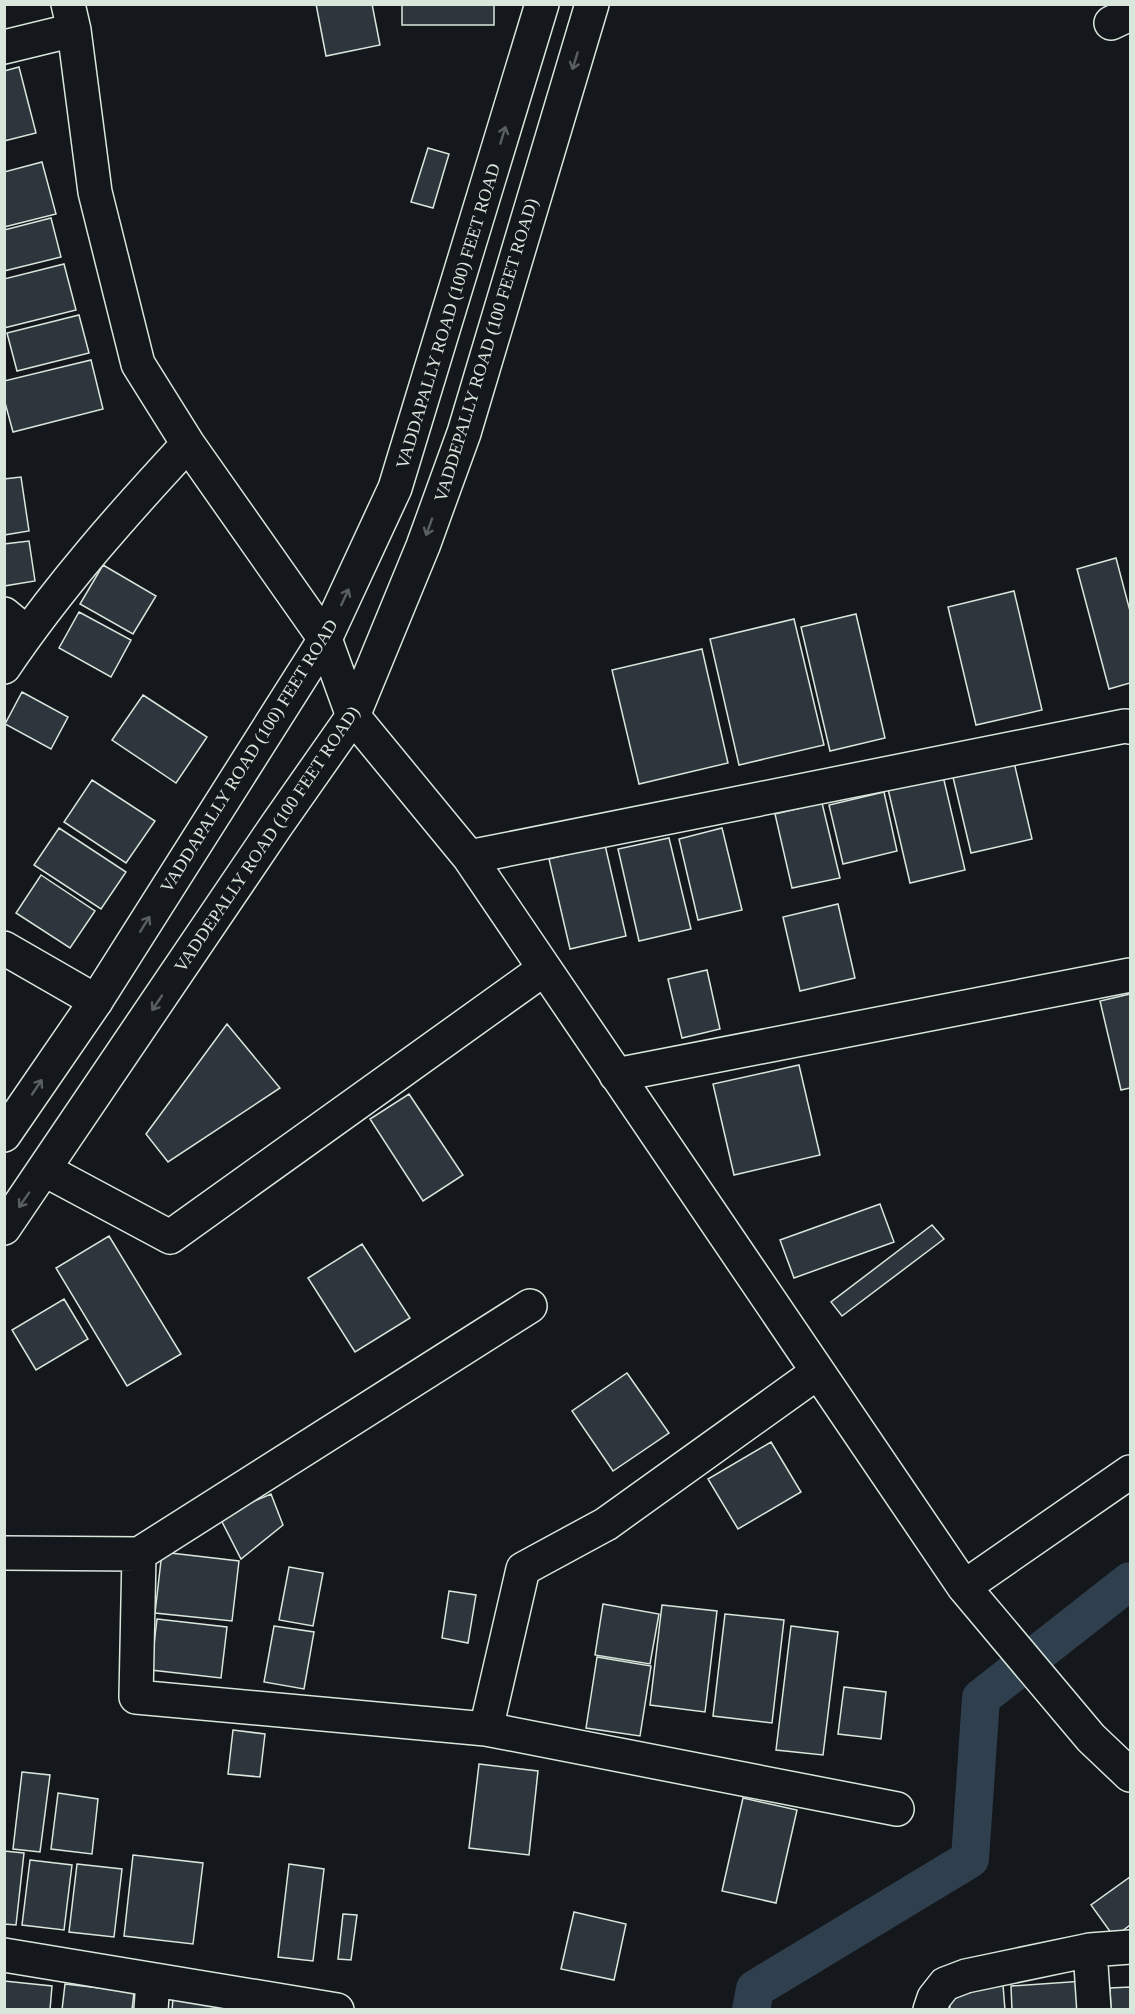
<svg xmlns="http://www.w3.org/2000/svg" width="1135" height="2014" viewBox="0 0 1135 2014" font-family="Georgia,serif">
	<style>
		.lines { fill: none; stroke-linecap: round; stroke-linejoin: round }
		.canal { stroke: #2f3f4d; stroke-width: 38 }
		.building { fill: #2c363c; stroke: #d8e6dc; stroke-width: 1.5 }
		.minor-casing { stroke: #d8e6dc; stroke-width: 36 }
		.secondary-casing { stroke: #d8e6dc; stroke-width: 36 }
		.minor { stroke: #14181c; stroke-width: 33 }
		.secondary { stroke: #14181c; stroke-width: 33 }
		.oneway { stroke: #59605f }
		.labels { text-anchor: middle; stroke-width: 4.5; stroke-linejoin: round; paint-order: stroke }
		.street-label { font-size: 18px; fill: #d8e6dc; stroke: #14181c }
	</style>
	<rect width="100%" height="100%" fill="#14181c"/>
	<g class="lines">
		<path class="canal" d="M751,2010L755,1989L970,1859L981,1698L1130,1581"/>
	</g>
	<path class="building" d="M316,4H372L380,45L326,56Z
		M402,4H494V25H402Z
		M19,67L36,133L4,141V71Z
		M428,148L449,154L433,208L411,202Z
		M42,162L56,214L4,227V172Z
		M51,218L61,257L4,271V230Z
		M64,264L76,310L4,328V279Z
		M79,315L89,353L17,371L7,333Z
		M91,360L103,409L13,432L4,399V381Z
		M21,477L29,531L4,535V479Z
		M29,541L35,581L4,586V544Z
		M1116,558L1130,611V683L1109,689L1077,569Z
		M103,565L156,596L133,634L80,604Z
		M1014,591L1042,710L976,725L948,607Z
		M79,612L131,640L111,677L59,648Z
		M856,614L885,738L830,751L801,627Z
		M794,619L824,745L739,765L710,639Z
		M702,649L728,763L639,784L612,670Z
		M22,692L68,717L51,749L5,724Z
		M143,695L207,737L176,783L112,740Z
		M1013,758L1032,839L971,853L952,773Z
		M943,776L965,870L910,883L888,789Z
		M92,780L155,821L126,863L64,822Z
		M884,792L897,851L843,864L829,805Z
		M822,803L840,878L792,888L775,814Z
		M59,828L126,872L101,909L34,865Z
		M722,828L742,910L698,920L679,839Z
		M669,838L691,929L639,941L618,849Z
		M605,845L626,936L570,949L549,859Z
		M41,875L95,911L70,948L16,913Z
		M838,904L855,978L800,991L783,917Z
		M707,970L720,1029L682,1038L668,979Z
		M1130,994V1088L1121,1090L1100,1001Z
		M227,1024L280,1088L168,1162L146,1134Z
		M799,1065L820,1155L734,1175L713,1084Z
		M409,1094L463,1175L423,1201L370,1119Z
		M880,1204L894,1242L794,1278L780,1240Z
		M932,1225L944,1239L842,1316L831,1302Z
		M109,1236L181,1354L127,1386L56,1268Z
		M362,1244L410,1318L355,1352L308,1278Z
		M64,1299L88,1339L36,1370L12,1330Z
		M627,1373L669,1433L613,1471L572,1411Z
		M771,1442L801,1492L738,1529L708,1479Z
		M271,1494L283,1525L241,1559L219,1516Z
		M162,1552L239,1561L232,1621L155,1613Z
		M289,1567L323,1573L313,1626L279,1620Z
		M449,1591L476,1595L468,1643L442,1638Z
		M603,1604L659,1614L650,1664L595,1655Z
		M662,1605L717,1611L705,1712L650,1705Z
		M725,1614L784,1620L772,1723L713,1716Z
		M157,1619L227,1627L221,1678L151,1670Z
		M274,1626L314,1632L304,1689L264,1682Z
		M791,1626L838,1632L823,1755L776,1750Z
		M597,1657L651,1666L640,1736L586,1728Z
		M844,1687L886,1692L881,1739L838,1734Z
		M233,1730L265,1734L260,1777L228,1774Z
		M479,1764L538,1771L529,1855L469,1848Z
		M22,1772L50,1775L40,1852L13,1849Z
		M58,1793L98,1799L92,1854L51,1849Z
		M743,1798L797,1810L776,1903L722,1891Z
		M4,1851L24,1853L16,1925L4,1924Z
		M133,1855L203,1863L193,1944L124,1936Z
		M30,1860L72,1865L64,1930L22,1925Z
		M77,1864L122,1869L114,1937L69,1932Z
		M289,1864L324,1869L313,1961L278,1957Z
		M1130,1877V1925L1114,1937L1091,1905Z
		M574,1912L626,1924L614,1980L561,1969Z
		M343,1914L357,1915L351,1960L338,1959Z
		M4,1981L52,1986L50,2010H4Z
		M1084,1981L1086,2010H1012L1011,1986Z
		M65,1984L134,1992L132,2010H62Z
		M1003,1985L1005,2010H950L949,1990Z
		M1130,1987V2010H1111L1110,1988Z
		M173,1999L242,2010H172Z"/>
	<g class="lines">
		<g class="minor-casing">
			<path id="minor" d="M68,4L74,30L95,192L138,364L188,444L325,639L353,716L469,857L964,1587L1091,1738L1130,1775
				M1111,23L1130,14
				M4,47L74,30
				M4,614L27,633
				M4,667C58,587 123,514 188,444
				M469,857L1125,726L1130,727
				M4,948L96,1001
				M616,1075L1130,975
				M45,1170L170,1237L544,969
				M4,1553L139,1554L136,1697L486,1729L897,1809
				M139,1554L530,1306
				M964,1587L1130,1472
				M486,1729L523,1569L606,1524L818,1372
				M1090,1950L1094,2010
				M4,1955L337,2010
				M151,2010L153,1980
				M930,2010L934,1998L945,1984L966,1976L1090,1950L1130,1947"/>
		</g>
		<g class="secondary-casing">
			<path id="secondary" d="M4,1135L96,1001L325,639L395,488L542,4
				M4,1228L276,826L353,716L423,546L464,433L592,4"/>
		</g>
		<use href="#minor" class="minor"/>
		<use href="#secondary" class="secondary"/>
	</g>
	<defs><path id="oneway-shaft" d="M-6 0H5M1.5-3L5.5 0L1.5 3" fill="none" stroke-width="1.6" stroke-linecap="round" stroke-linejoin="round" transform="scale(1.5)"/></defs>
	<g class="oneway">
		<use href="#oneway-shaft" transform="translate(575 61) rotate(107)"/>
		<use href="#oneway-shaft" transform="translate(503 135) rotate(-73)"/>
		<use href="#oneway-shaft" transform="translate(429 527) rotate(110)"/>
		<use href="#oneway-shaft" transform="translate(345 597) rotate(-65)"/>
		<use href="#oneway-shaft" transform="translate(145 924) rotate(-58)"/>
		<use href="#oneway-shaft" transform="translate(157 1003) rotate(124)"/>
		<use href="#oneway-shaft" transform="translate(37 1087) rotate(-56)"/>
		<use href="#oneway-shaft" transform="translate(24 1200) rotate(125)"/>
	</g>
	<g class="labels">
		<g class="street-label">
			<text transform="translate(448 316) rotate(-73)" y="6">VADDAPALLY ROAD (100) FEET ROAD</text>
			<text transform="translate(486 350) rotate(-73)" y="6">VADDEPALLY ROAD (100 FEET ROAD)</text>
			<text transform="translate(249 756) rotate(-58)" y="6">VADDAPALLY ROAD (100) FEET ROAD</text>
			<text transform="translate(267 839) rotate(-56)" y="6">VADDEPALLY ROAD (100 FEET ROAD)</text>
		</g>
	</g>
	<rect width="1135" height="2014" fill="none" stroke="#d8e6dc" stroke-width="12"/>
</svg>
